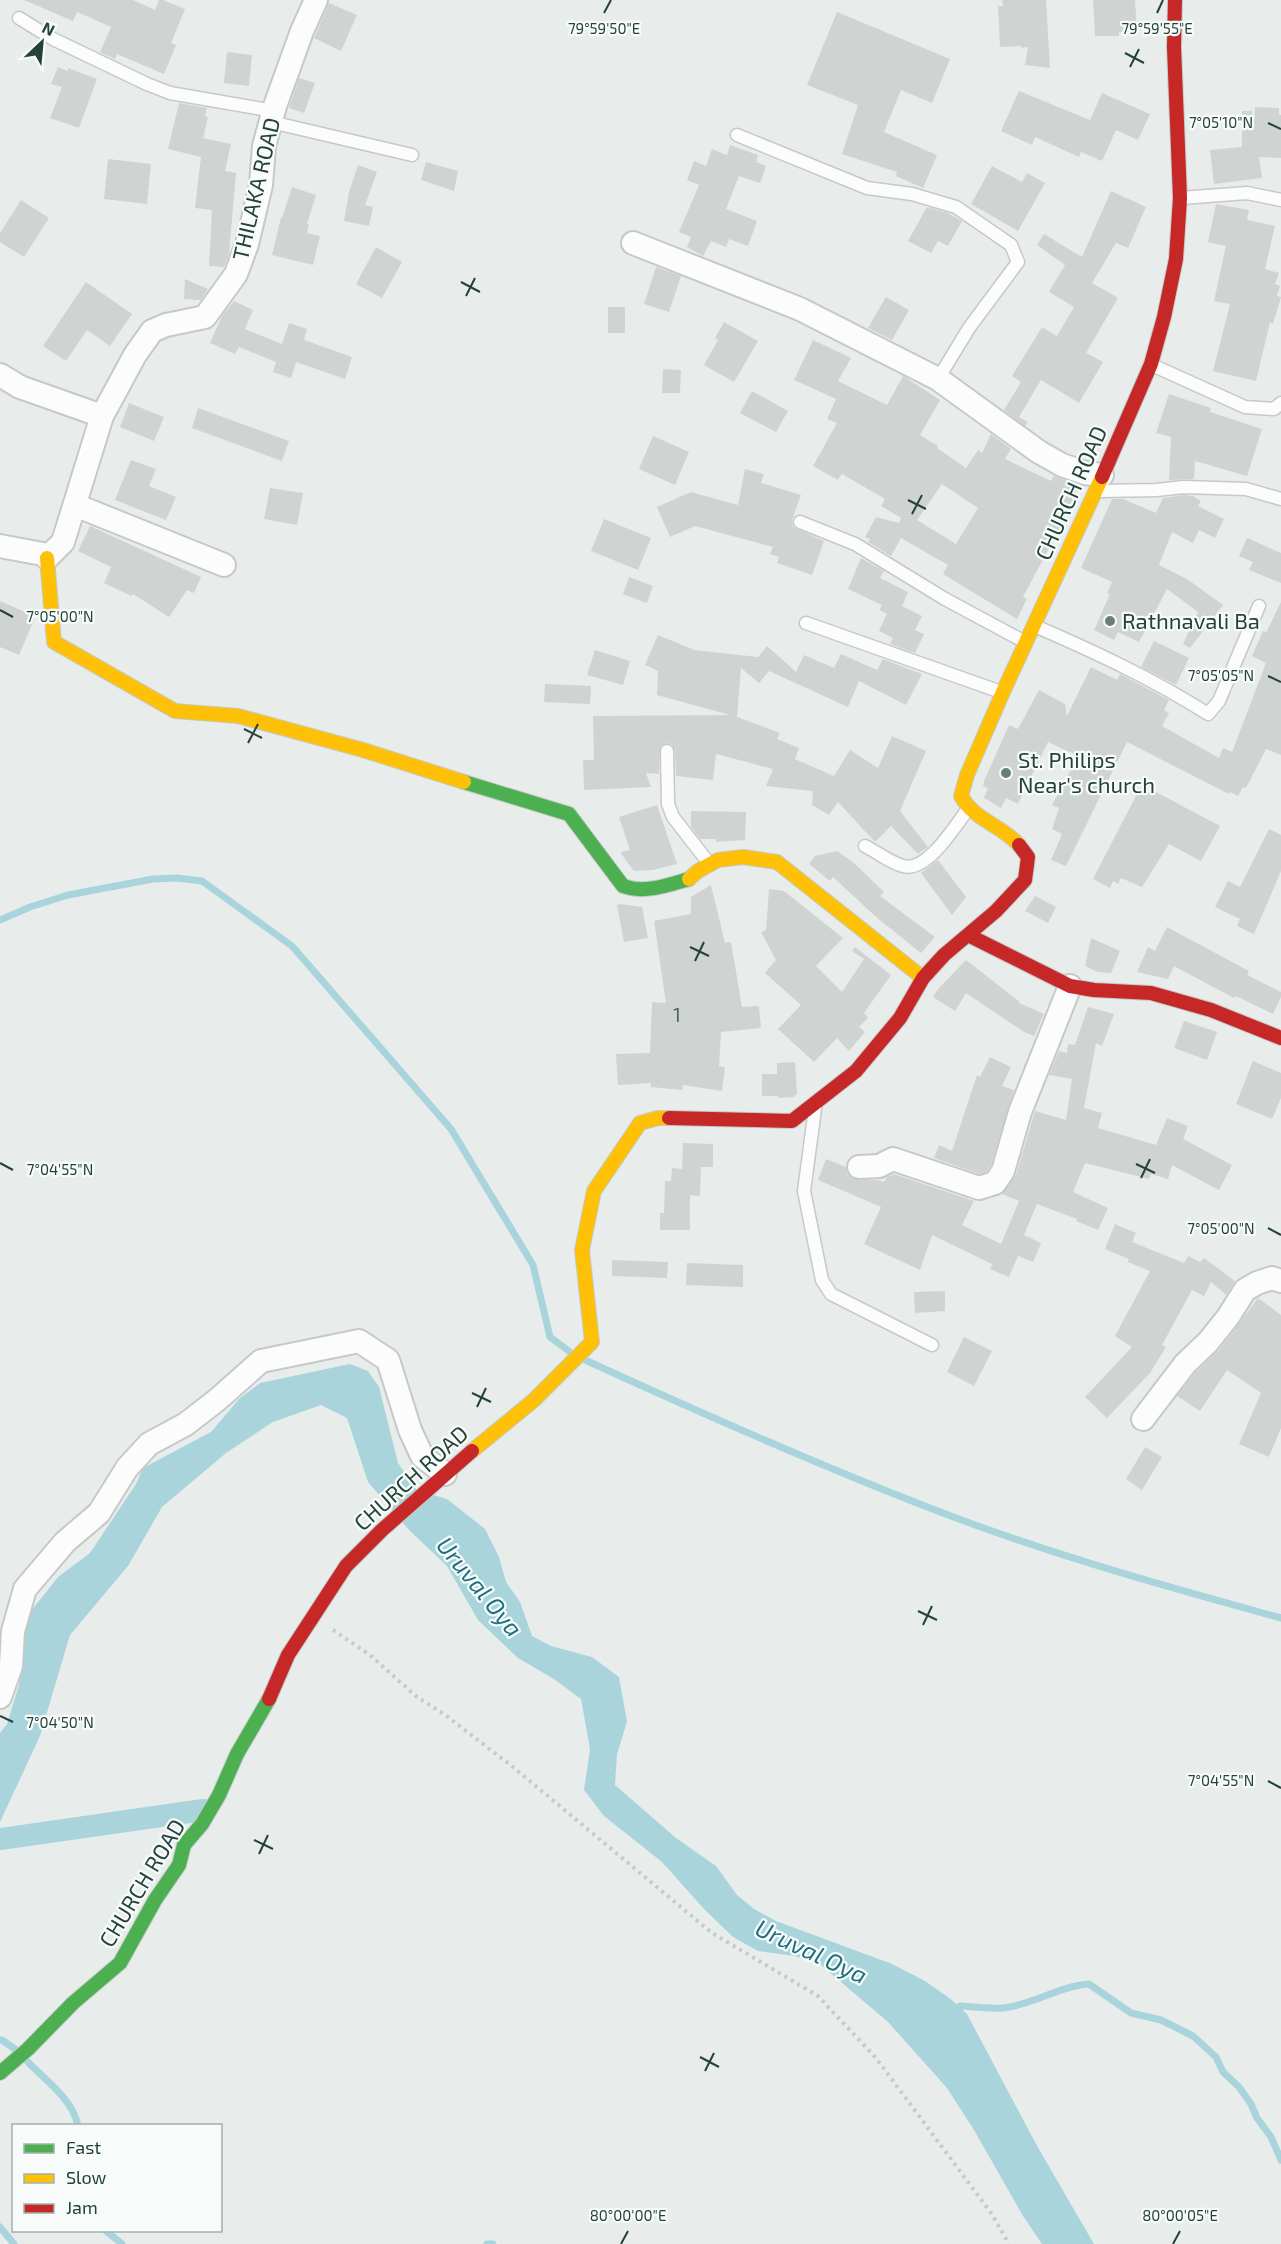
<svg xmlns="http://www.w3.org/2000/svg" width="1281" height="2244" viewBox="0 0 1281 2244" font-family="'Exo 2',sans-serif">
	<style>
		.water { fill: #a9d4db }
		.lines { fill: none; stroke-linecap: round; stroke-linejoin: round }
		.stream { stroke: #a9d4db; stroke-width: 7 }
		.canal { stroke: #a9d4db; stroke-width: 22 }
		.building { fill: #cfd4d2; fill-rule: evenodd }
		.lane-casing { stroke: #c5cac8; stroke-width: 15 }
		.street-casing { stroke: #c5cac8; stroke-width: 26 }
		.fast-casing { stroke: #c3cbc8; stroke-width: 16 }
		.slow-casing { stroke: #c3cbc8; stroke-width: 16 }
		.jam-casing { stroke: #c3cbc8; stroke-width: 16 }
		.path { stroke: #c3ccca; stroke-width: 4; stroke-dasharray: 3 4.5; stroke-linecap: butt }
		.lane { stroke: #fcfcfc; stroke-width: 12 }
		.street { stroke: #fcfcfc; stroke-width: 22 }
		.fast { stroke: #4caf50; stroke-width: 14 }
		.slow { stroke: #ffc107; stroke-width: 14 }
		.jam { stroke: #c62828; stroke-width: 14 }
		.ticks { fill: none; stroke: #24423a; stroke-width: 2 }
		.poi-dot { fill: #697e78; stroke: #f7fbf9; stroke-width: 2 }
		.labels { text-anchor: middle; stroke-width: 4.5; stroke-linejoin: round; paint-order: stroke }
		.number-label { font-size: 20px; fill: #506761 }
		.street-label { font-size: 22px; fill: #24423a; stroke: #f7fbf9 }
		.poi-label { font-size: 22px; fill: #24423a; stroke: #f7fbf9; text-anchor: start }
		.water-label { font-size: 24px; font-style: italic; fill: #1c6f80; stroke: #f7fbf9 }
		.ticks-label { font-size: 15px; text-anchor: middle; fill: #24423a; stroke: #f7fbf9; stroke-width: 4.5; stroke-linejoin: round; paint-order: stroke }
	</style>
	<rect width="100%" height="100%" fill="#e8edeb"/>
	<path class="water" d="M350,1364L368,1371L379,1387L398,1463L417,1490L447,1499L485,1529L499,1557L506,1582L520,1602L532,1636L551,1646L592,1657L619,1677L627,1722L617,1754L615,1785L676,1838L716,1866L737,1895L754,1909L776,1921L892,1964L925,1981L952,2000L967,2014L1036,2144L1094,2244H1042L1023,2216L974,2130L947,2088L888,2022L821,1965L795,1956L758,1951L733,1937L704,1909L662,1862L604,1816L584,1790L590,1749L581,1699L554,1679L518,1658L478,1620L447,1566L409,1530L368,1482L347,1418L321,1405L273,1422L226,1453L162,1507L128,1566L70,1635L40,1736L0,1822V1733L7,1724L19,1685L21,1643L31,1611L58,1577L90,1553L136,1484L143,1468L211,1432L239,1399L260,1383Z"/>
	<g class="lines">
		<path class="stream" d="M0,920L30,907L68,895L153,879L177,878L202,881L292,946L451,1129L533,1265L550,1337L570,1352
			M585,1360C703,1414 822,1467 943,1513C1053,1555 1168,1587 1281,1618
			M960,2006C974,2007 989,2009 1003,2008C1033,2005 1059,1986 1089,1984L1131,2013L1161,2020L1193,2036L1216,2057L1223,2072L1239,2087L1251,2104L1257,2118L1271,2137L1281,2160
			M0,2040H2L15,2049
			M27,2061C45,2080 73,2099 78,2126
			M0,2227L14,2244
			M105,2230L122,2244
			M487,2244H493"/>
		<path class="canal" d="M0,1839L203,1810"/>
	</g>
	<path class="building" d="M24,0H133L155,10L159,0H163L185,9L171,43L176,45L164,74L117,54L115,59L100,52L111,27L77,12L73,21Z
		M1002,0H1046L1050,68L1025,65L1028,47L1021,48V46L1000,47L998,6H1003Z
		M1093,0H1135L1137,31L1119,32V36H1095Z
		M329,3L357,15L341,51L314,38Z
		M837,12L950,59L932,103L901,90L884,132L937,155L923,188L896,176L897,172L842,154L858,105L807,85Z
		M227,52L252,55L249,86L224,83Z
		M58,67L68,71V68L97,79L79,128L50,118L62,87L51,84Z
		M299,78L315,83L304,113L289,108Z
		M1019,91L1090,120L1102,93L1150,114L1138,140L1116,130L1102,161L1081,152L1079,157L1035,137L1032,145L1001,131Z
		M179,103L207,108L205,116L208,117L203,138L231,144L225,171L236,173L229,254L224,267L209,266L212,210L195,208L201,157L168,149Z
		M1255,107L1279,108V115H1281V158L1259,157L1262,178L1214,184L1210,150L1242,147V111H1252L1254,127Z
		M730,145L758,155L756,162L766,166L760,183L739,176L726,209L757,221L748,246L729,239L726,247L711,241L703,256L687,247L691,237L679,232L699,185L687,180L694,161L706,166L712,149L727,155Z
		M108,159L151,164L147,204L104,199Z
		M426,162L458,171L454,191L421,180Z
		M358,165L377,172L365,205L373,207L369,226L344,221L349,192Z
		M992,166L1022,182L1027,173L1045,183L1018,231L971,204Z
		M292,187L316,195L307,224H309L307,233L320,236L313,265L272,255L281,217L282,218Z
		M1111,191L1146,207L1128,248L1116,243L1092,283L1118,298L1086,353L1103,362L1079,403L1041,380L1019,417L1028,422L1025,426L1004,410L1021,382L1012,376L1042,327L1057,336L1074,307L1049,292L1065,265L1037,245L1044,234L1082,257Z
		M21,200L49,218L24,257L0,242V233Z
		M1216,204L1249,210L1247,220L1275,226L1265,269L1279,273L1275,284L1280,286L1277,296L1281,297L1273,324L1270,322L1256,381L1213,371L1230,304L1214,301L1226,246L1208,242Z
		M927,207L948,213L962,221L948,246L938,241L931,253L908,241Z
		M376,247L402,262L382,298L356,284Z
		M656,267L681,276L669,312L644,304Z
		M185,279L208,289L201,300L184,299Z
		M86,282L132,314L110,346L87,330L66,361L43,346Z
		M886,297L909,310L892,340L868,328Z
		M234,301L253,310L245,329L282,344L289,323L307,329L304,340L352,357L345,379L296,362L291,378L273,372L276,362L239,347L235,354L210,343L222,316Z
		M608,307H625V333H608Z
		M724,322L758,341L734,382L704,365L718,340L715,338Z
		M813,340L851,358L838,381L887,405L903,376L940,400L920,435L938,446L937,448L966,468L978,450L982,453L991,434L1011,449L1005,459L1051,481L1054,476L1079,485L1063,522L1023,597L1027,599L1017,619L943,574L948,565L901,538L891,556L868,542L870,539L865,537L876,517L899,523L901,518L881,506L885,499L842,474L838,480L813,466L837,423L827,419L836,399L794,380ZM942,484L978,508L956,544L917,520Z
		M663,369L681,370L680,393H662Z
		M752,391L788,411L776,432L740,413Z
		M1169,394L1211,408L1210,412L1262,429L1247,476L1195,461L1194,479L1169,480L1171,437L1156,433Z
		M129,403L164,417L154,441L120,427Z
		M198,408L289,441L282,461L192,428Z
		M653,436L689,452L675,485L639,469Z
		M131,460L156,469L149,486L176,497L166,520L115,500Z
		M745,469L764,474L761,483L801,495L792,520L793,527L824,541L812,575L777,563L779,557L770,554L773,547L695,526L670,537L657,507L691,492L738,505Z
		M270,488L303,493L297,525L264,519Z
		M1184,495L1193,496L1201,501L1198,506L1224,519L1215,538L1199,530L1193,543L1172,532L1159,565L1187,579L1223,605L1190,648L1183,644L1198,612L1167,589L1139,642L1118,632L1114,640L1094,630L1110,594L1107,593L1112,582L1081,568L1112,499H1123L1156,513L1163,498Z
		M604,519L651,538L638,570L591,551Z
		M90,526L201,577L194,593L187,590L169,617L133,594L131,596L104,583L111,567L78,551Z
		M1247,538L1281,553V583L1249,570L1253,562L1239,556Z
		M861,558L884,571L880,578L908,592L902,606L922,616L915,630L924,634L915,653L890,644L893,638L879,631L887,614L879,610L882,605L848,589Z
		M629,577L653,586L647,603L623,594Z
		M0,601L34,616V620L19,655L0,647Z
		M1281,602V755L1266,749L1246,788L1243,787L1238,796L1230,792L1229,794L1127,742L1066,866L1051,860L1062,834L1052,829L1059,808L1052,805L1078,756L1048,742L1018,804L1006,798L1001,808L984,798L988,788L983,786L984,781L1009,725L1018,729L1039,690L1065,704L1067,716L1091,667L1117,680L1120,674L1169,700L1164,710L1169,713L1162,726L1219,758L1223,748L1232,752L1266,663L1252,656L1263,631L1266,633Z
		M658,635L694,650L758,657L767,646L796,672L804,655L834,668L841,654L877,670L883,659L922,674L906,705L859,681L848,707L769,671L759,683L741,668L737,717L780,733L777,739L799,748L795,759L834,776L850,750L878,768L892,736L926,751L900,811L928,847L918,854L891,826L875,842L838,802L829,815L812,805L813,791L766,786L773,769L716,754L713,780L676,776L675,750L671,744L667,743L660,748L659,774L646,773L651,787L584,790L583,760H594L593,716L730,715L657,695L658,671L645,665Z
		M1154,641L1189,658L1176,685L1141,667Z
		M595,650L630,661L623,685L587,675Z
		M545,684L591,686L590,704L544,702Z
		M1140,788L1152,795L1154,791L1220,826L1201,861L1169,844L1142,887L1121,878L1118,884L1113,881L1110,888L1093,879Z
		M657,805L677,864L653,870L634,871L622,855L621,852L630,850L619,817Z
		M691,811L746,812L745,840L716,842V839H700L691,827Z
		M1269,829L1281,835V871L1254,934L1237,926L1240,919L1215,907L1228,881L1240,887Z
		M837,851L854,863L884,892L880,896L935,937L921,953L876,917L833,877L830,881L809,864L815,856Z
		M938,860L966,897L952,915L921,873Z
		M711,885L725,943L731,942L742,1007L759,1006L761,1028L721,1032L719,1066L725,1067L722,1091L683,1085L682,1090L651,1087V1083L618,1085L616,1054L650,1053L652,1002L666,1003L654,921L691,914V897Z
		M769,889L784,891L843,938L816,966L842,992L864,959L852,951L855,947L891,975L864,1013L868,1018L859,1027L865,1032L849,1051L837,1038L814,1062L778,1029L801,1005L765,973L776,960L761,932L766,930Z
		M1035,896L1056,907L1048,923L1025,911Z
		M621,904L642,907L648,938L624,942L617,905Z
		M1167,927L1249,971L1247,975L1281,992V997L1273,1014L1236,996L1234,998L1174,966L1168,979L1137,972L1148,947L1155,951Z
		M1091,938L1120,951L1111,973L1098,972L1085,966Z
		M966,960L1020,1002L1019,1003L1044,1014L1034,1036L1024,1032L966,993L955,1011L933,997L938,989Z
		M1088,1007L1114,1014L1102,1046L1096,1043L1084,1108L1102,1113L1098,1128L1156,1145L1167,1118L1188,1126L1183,1139L1232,1165L1219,1190L1172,1165L1168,1179L1151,1174L1149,1179L1085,1163L1073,1192L1108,1208L1098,1230L1076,1221L1077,1219L1037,1204L1024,1235L1041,1243L1033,1262L1018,1256L1009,1277L990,1269L992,1264L932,1235L920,1270L864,1244L881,1207L818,1180L826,1159L846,1167L847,1174L853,1179L878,1180L884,1182L887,1177L894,1174L974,1201L962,1225L1001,1244L1019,1201L1002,1194L1016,1175L1035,1111L1066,1120L1072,1079L1049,1075L1059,1051L1067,1053L1068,1044L1075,1045Z
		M1184,1021L1217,1032L1207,1060L1174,1048Z
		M990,1057L1011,1067L1002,1086L1014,1090L991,1165L986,1172L979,1174L934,1158L939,1145L952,1151L977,1075L980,1077Z
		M1253,1061L1281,1073V1098L1272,1119L1236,1104Z
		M795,1062L797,1094L793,1097L778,1098V1096H762V1074H777V1063Z
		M683,1143L713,1144V1167H701L700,1196L690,1195V1230H660V1213H664L665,1181H671L672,1168L682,1169Z
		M1115,1224L1136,1233L1132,1242L1184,1263L1188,1256L1200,1262L1204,1258L1235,1281L1226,1295L1211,1282L1204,1296L1192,1290L1162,1345L1166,1347L1150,1373L1107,1418L1085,1397L1132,1347L1115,1336L1150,1271L1128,1262L1129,1259L1105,1249Z
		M612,1260L668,1262L667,1278L612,1276Z
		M687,1263L743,1265V1287L686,1285Z
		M945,1291V1311L915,1313L914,1292Z
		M1258,1298L1281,1315V1428L1269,1457L1239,1444L1261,1393L1227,1370L1200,1411L1177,1396L1195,1373L1219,1350Z
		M964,1337L992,1351L974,1386L947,1372Z
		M1145,1447L1162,1457L1142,1490L1126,1479Z"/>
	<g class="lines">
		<g class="lane-casing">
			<path id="lane" d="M19,18L53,39L147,84L170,93L274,111
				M271,122L412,155
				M737,135L867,188L912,194L956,207L1011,245L1018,262L969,328L938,379
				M1181,198L1247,193L1281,200
				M1152,365L1245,407L1274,409L1281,403
				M1100,491L1156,490L1184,487L1246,489L1281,499
				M800,522L855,544L945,599L1025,642
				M806,623L1001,692
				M1035,626C1095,652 1153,679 1208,714L1219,701L1259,606
				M667,751L668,804L673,817L708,862
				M865,846C877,852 891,863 903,866C927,873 955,826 968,809
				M815,1109L804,1191L822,1280L831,1294L932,1345"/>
		</g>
		<g class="street-casing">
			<path id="street" d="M633,243L800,309L938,379L1039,452L1062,465L1085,473L1102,475
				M0,375L20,387L102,416
				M75,505L224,565
				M0,546L48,555L47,558L63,542L102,416L135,355L152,331L166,325L205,317L236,274L247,244L261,185L264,146L275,106L302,31L316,0
				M859,1167L879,1166L893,1159L979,1188L995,1183L1003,1171L1020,1112L1070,986
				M1143,1419L1185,1364L1208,1342L1228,1317L1245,1290L1257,1283L1272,1278L1281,1281
				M0,1697L11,1666L13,1631L25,1589L65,1542L99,1513L127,1468L149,1444L186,1424L217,1400L261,1361L359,1341L388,1360L410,1430L422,1456L445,1474"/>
		</g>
		<g class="fast-casing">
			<path id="fast" d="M464,782L569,814L623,886C645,894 668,885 689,879
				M0,2073L28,2049L73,2003L120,1963L155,1900L179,1865L184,1845L202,1824L219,1795L237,1754L269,1699"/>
		</g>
		<g class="slow-casing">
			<path id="slow" d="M47,558L54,642L175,711L238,716L363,750L464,782
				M1019,845C1000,824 975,821 961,796L967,775L1003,692L1102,477
				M689,879L698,871L718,860L743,857L777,862L923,978
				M472,1451L534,1400L592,1342L582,1250L594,1191L640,1123L658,1118H669"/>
		</g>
		<g class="jam-casing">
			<path id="jam" d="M1102,477L1151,364L1164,317L1176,259L1180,198L1174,47L1175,0
				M968,935L1070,986L1094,990L1151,993L1211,1010L1281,1038
				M669,1118L792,1121L856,1071L900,1018L923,978L944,955L996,911L1025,880L1028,857L1019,845
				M269,1699L288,1655L346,1566L382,1530L472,1451"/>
		</g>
		<path class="path" d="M333,1630L370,1655L417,1697L444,1714L513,1767L712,1933L818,1996L876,2058L991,2213L1009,2244"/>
		<use href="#lane" class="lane"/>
		<use href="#street" class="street"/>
		<use href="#fast" class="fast"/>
		<use href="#slow" class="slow"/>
		<use href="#jam" class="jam"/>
	</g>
	<path class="ticks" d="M604,13L611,0M1157,13L1163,0M1125,53L1144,63M1130,67L1139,49M1268,123L1281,129M461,282L480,292M466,296L475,278M908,500L926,509M912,514L922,495M0,610L13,617M1268,676L1281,682M244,729L262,738M248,743L258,724M690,947L709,956M695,961L704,942M0,1163L13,1170M1136,1164L1155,1173M1141,1178L1150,1159M1268,1228L1281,1235M472,1393L491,1402M477,1407L486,1388M918,1611L937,1620M923,1625L932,1606M0,1716L13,1722M1268,1781L1281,1788M254,1840L273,1849M259,1854L268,1835M700,2057L719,2067M705,2071L714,2053M621,2244L628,2231M1173,2244L1180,2231"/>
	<g class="poi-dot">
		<circle cx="1110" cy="621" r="6"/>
		<circle cx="1006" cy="773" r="6"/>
	</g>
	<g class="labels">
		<g class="number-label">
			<text x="677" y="1022">1</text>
		</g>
		<g class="street-label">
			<text transform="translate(256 189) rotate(-77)" y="8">THILAKA ROAD</text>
			<text transform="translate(1071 493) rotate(-66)" y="8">CHURCH ROAD</text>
			<text transform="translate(411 1478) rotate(-42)" y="8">CHURCH ROAD</text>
			<text transform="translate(142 1883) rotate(-59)" y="8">CHURCH ROAD</text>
		</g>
		<g class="poi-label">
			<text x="1122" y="629">Rathnavali Ba</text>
			<text x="1018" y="768">St. Philips<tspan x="1018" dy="25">Near's church</tspan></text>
		</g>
		<g class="water-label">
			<text transform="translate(479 1587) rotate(51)" y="8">Uruval Oya</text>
			<text transform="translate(811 1952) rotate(25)" y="8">Uruval Oya</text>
		</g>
	</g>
	<g class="ticks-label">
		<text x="604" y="34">79°59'50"E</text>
		<text x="1157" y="34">79°59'55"E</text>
		<text x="1221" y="128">7°05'10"N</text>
		<text x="60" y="622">7°05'00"N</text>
		<text x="1221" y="681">7°05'05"N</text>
		<text x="60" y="1175">7°04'55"N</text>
		<text x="1221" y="1234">7°05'00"N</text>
		<text x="60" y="1728">7°04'50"N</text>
		<text x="1221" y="1786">7°04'55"N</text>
		<text x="628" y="2221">80°00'00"E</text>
		<text x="1180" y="2221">80°00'05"E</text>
	</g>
	<rect x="12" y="2124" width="210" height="108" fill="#f7fbf9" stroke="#a3b1ad" stroke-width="1.5"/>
	<rect x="24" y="2144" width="30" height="9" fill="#4caf50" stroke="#a3b1ad" stroke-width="1.5"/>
	<text x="66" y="2154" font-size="18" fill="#24423a">Fast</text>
	<rect x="24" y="2174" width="30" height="9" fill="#ffc107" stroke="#a3b1ad" stroke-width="1.5"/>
	<text x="66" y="2184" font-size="18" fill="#24423a">Slow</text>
	<rect x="24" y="2204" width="30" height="9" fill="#c62828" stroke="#a3b1ad" stroke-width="1.5"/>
	<text x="66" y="2214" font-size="18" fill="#24423a">Jam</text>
	<g transform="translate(42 42) rotate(26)" stroke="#f7fbf9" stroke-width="4.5" paint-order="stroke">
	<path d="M0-4.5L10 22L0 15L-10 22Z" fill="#24423a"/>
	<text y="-9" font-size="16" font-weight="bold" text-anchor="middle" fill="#24423a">N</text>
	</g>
</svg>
